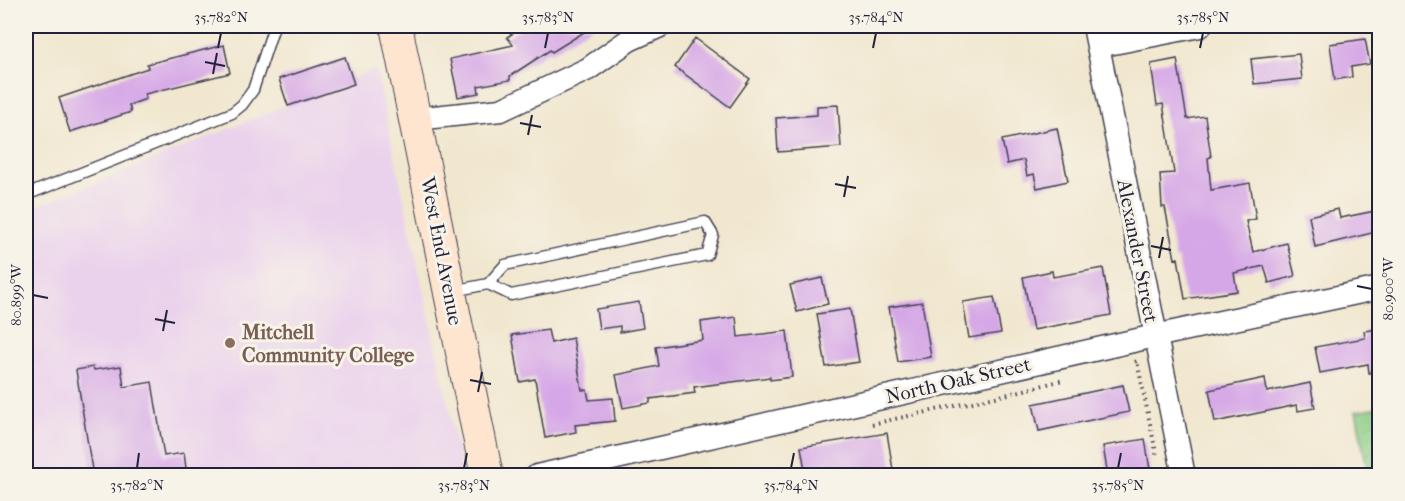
<svg xmlns="http://www.w3.org/2000/svg" width="1405" height="501" viewBox="0 0 1405 501" font-family="'IM FELL French Canon',serif">
	<style>
		.built { fill: #ead1ec }
		.park { fill: url(#park-crowns); stroke: #55765e; stroke-width: 1.5 }
		.building { fill: #d6a7e7 }
		.lines { fill: none; stroke-linecap: round; stroke-linejoin: round }
		.lane-casing { stroke: #414051; stroke-width: 13 }
		.street-casing { stroke: #414051; stroke-width: 25 }
		.secondary-casing { stroke: #414051; stroke-width: 34 }
		.path { stroke: #414051; stroke-width: 4; stroke-dasharray: 1.5 4.5; stroke-linecap: butt }
		.lane { stroke: #fff; stroke-width: 10 }
		.street { stroke: #fff; stroke-width: 22 }
		.secondary { stroke: #fde5d0; stroke-width: 32 }
		.ticks { fill: none; stroke: #22223b; stroke-width: 2 }
		.education-dot { fill: #8d6e63; stroke: #f7f3e8; stroke-width: 2 }
		.labels { text-anchor: middle; stroke-width: 6; stroke-linejoin: round; paint-order: stroke }
		.street-label { font-size: 20px; fill: #22223b; stroke: #f7f3e8 }
		.education-label { font-size: 20px; font-weight: bold; fill: #785e54; stroke: #f7f3e8; text-anchor: start }
		.neatline { fill: none; stroke: #22223b; stroke-width: 2 }
		.ticks-label { font-size: 15px; text-anchor: middle; fill: #22223b }
	</style>
	<defs>
		<pattern id="park-crowns" width="20" height="18" patternUnits="userSpaceOnUse" patternTransform="scale(1.5)"><rect width="20" height="18" fill="#88ca82"/><path d="M2 6a3 3 0 1 1 6 0M12 15a3 3 0 1 1 6 0" fill="none" stroke="#75ad71"/></pattern>
	</defs>
	<rect width="100%" height="100%" fill="#f7f3e8"/>
	<filter id="ink" filterUnits="userSpaceOnUse"><feTurbulence type="fractalNoise" baseFrequency=".0167" numOctaves="2"/><feDisplacementMap in="SourceGraphic" scale="12" xChannelSelector="R" yChannelSelector="G"/><feConvolveMatrix kernelMatrix="1 2 1 2 8 2 1 2 1" color-interpolation-filters="sRGB"/></filter>
	<filter id="wash" filterUnits="userSpaceOnUse"><feTurbulence type="fractalNoise" baseFrequency=".008" numOctaves="4" result="noise"/><feDisplacementMap in="SourceGraphic" scale="24" xChannelSelector="R" yChannelSelector="G"/><feGaussianBlur stdDeviation="1.35" result="paint"/><feColorMatrix in="noise" values="0 0 0 0 0 0 0 0 0 0 0 0 0 0 0 0 0 1.4 0 .05"/><feComposite in="paint" operator="in"/></filter>
	<g filter="url(#wash)">
		<rect width="100%" height="100%" fill="#f1e7cf"/>
		<path class="built" d="M376,69L463,475L26,476V211Z"/>
		<path class="park" d="M1379,407V475H1368L1356,411Z"/>
		<g id="blocks">
			<path class="building" d="M525,26H594L552,52L550,50L510,76V80L478,86L479,93L458,97L450,59L513,45L507,37Z
				M695,38L750,79L730,107L675,67Z
				M1365,39L1370,64L1351,67L1352,77L1335,80L1330,44Z
				M224,45L230,73L145,94L146,99L129,105L131,112L70,132L59,98L148,68L147,64Z
				M1299,54L1302,79L1254,84L1251,59Z
				M345,57L354,84L288,106L279,79Z
				M1177,59L1187,119L1205,116L1211,157L1208,158L1211,190L1250,183L1256,219L1246,221L1253,252L1287,243L1295,276L1269,283L1264,266L1234,273L1237,291L1185,299L1178,258L1175,259L1165,207H1162L1160,174L1174,173L1163,104L1157,105L1151,64Z
				M838,105L841,147L778,152L776,118L817,115V106Z
				M1057,128L1068,181L1037,188L1034,174L1027,176L1024,160L1007,164L1002,140Z
				M1338,209L1340,218L1380,210V231L1315,247L1309,216Z
				M1103,268L1111,315L1033,330L1023,277L1052,271L1053,277Z
				M822,278L828,304L797,312L790,285Z
				M994,297L1001,333L969,338L963,302Z
				M639,302L643,328L620,332V326L599,329L596,309Z
				M922,302L931,357L898,362L889,307Z
				M850,309L859,362L826,367L817,314Z
				M736,317L738,337L787,331L792,377L770,380V377L694,387L695,393L650,399V403L623,408L616,375L659,366L656,347L703,340L701,322Z
				M1380,329V373H1369L1368,364L1320,373L1315,347L1365,338L1364,331Z
				M548,330L551,343L573,338L582,390H587L589,400L613,398L615,421L575,425L576,432L545,438L535,379L520,382L512,335Z
				M121,366L124,387L152,382L164,456L184,453L187,476H93L76,370L93,367L94,370Z
				M1265,378L1267,392L1310,383L1315,408L1298,411L1297,405L1215,422L1209,390Z
				M1123,385L1129,412L1039,431L1033,404Z
				M887,433L894,476H806L801,447Z
				M1145,439L1151,476H1108L1103,446Z"/>
		</g>
	</g>
	<g filter="url(#ink)">
		<use href="#blocks" fill-opacity="0" stroke="#414051" stroke-width="1.5"/>
		<g class="lines">
			<g class="lane-casing">
				<path id="lane" d="M26,195L232,113L242,105L253,90L274,26
					M453,291L488,284L511,295L707,255L713,235L705,222L505,265L488,284"/>
			</g>
			<g class="street-casing">
				<path id="street" d="M1094,26L1184,476
					M1098,46L1200,26
					M415,119L501,110L588,69L629,40L660,26
					M537,476L1155,336L1380,288"/>
			</g>
			<g class="secondary-casing">
				<path id="secondary" d="M396,26L487,476"/>
			</g>
			<path class="path" d="M1135,362L1137,361L1157,457
				M872,424L1009,394L1063,380"/>
			<use href="#lane" class="lane"/>
			<use href="#street" class="street"/>
			<use href="#secondary" class="secondary"/>
		</g>
	</g>
	<path class="ticks" d="M218,48L221,33M545,48L548,33M873,48L876,33M1200,48L1203,33M205,62L225,66M213,74L217,53M520,123L541,127M528,135L532,115M835,184L856,188M844,197L848,176M1151,246L1171,250M1159,258L1163,237M1357,286L1372,289M33,295L48,298M155,319L175,323M163,331L167,310M470,380L491,384M478,392L482,372M137,468L139,453M464,468L467,453M791,468L794,453M1118,468L1121,453"/>
	<circle class="education-dot" cx="230" cy="343" r="6"/>
	<g class="labels">
		<g class="street-label">
			<text transform="translate(442 251) rotate(79)" y="7">West End Avenue</text>
			<text transform="translate(1138 251) rotate(79)" y="7">Alexander Street</text>
			<text transform="translate(958 380) rotate(-13)" y="7">North Oak Street</text>
		</g>
		<g class="education-label">
			<text x="242" y="339">Mitchell<tspan x="242" dy="23">Community College</tspan></text>
		</g>
	</g>
	<rect width="1405" height="501" fill="none" stroke="#f7f3e8" stroke-width="66"/>
	<rect x="33" y="33" width="1339" height="435" class="neatline"/>
	<g class="ticks-label">
		<text x="221" y="22">35.782°N</text>
		<text x="548" y="22">35.783°N</text>
		<text x="876" y="22">35.784°N</text>
		<text x="1203" y="22">35.785°N</text>
		<text transform="translate(1388 289) rotate(-90)" y="5">80.900°W</text>
		<text transform="translate(16 295) rotate(-90)" y="5">80.899°W</text>
		<text x="137" y="490">35.782°N</text>
		<text x="464" y="490">35.783°N</text>
		<text x="791" y="490">35.784°N</text>
		<text x="1118" y="490">35.785°N</text>
	</g>
</svg>
